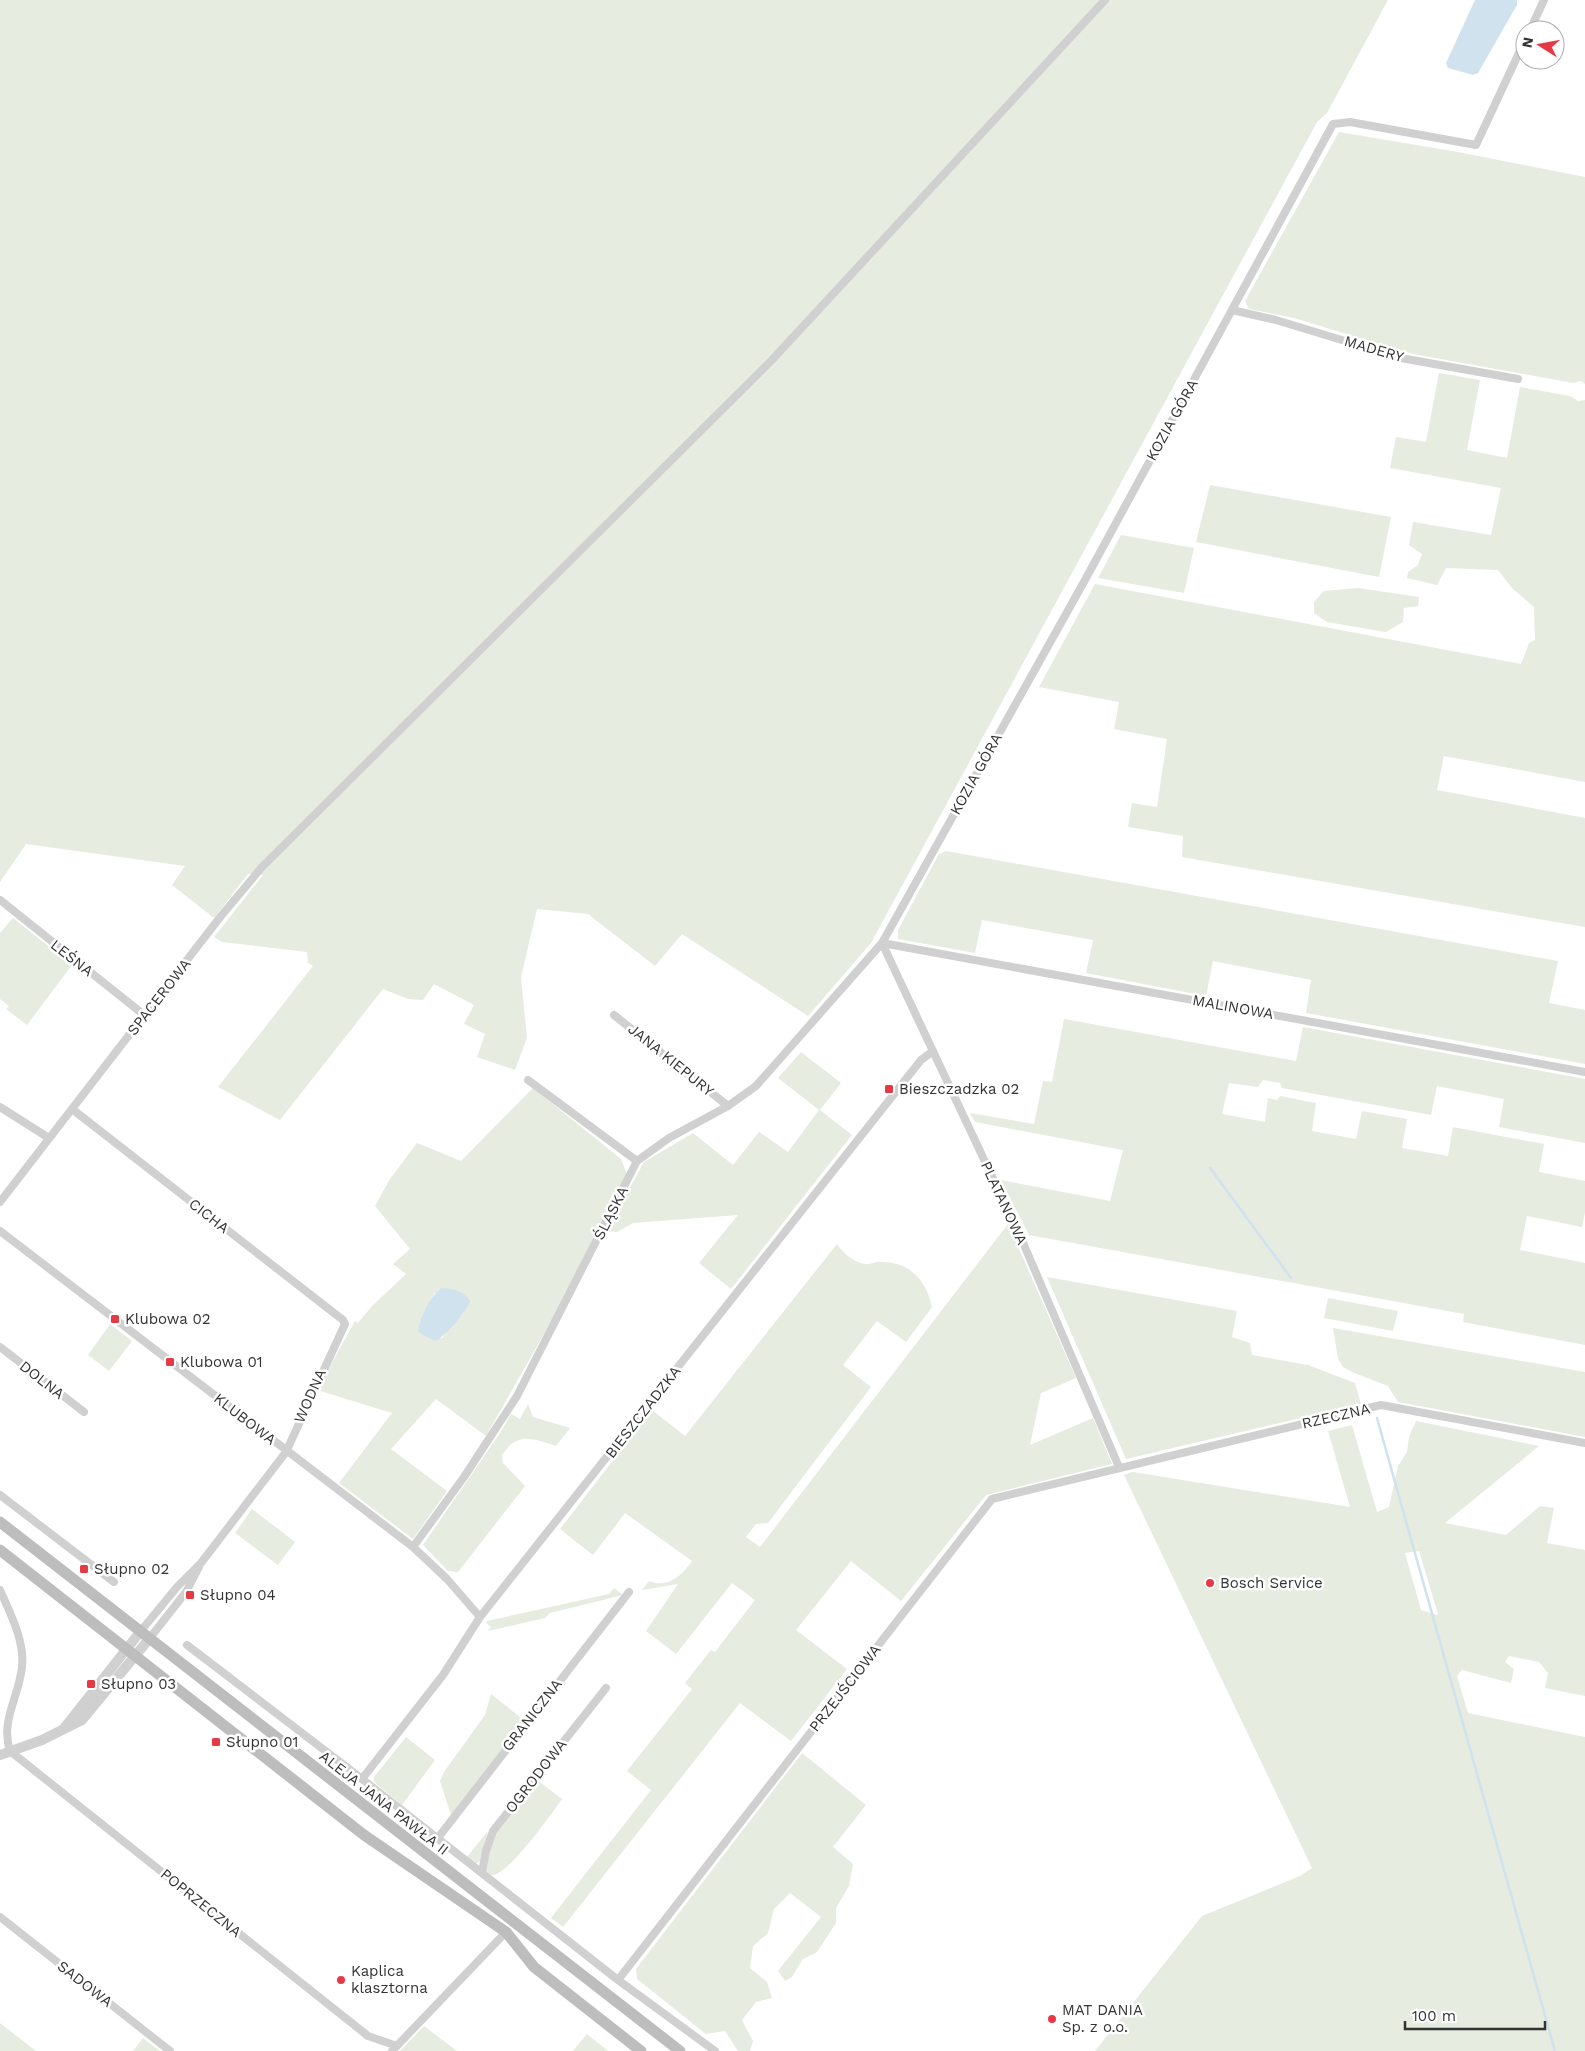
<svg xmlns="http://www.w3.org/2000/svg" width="1585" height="2051" viewBox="0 0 1585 2051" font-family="'Work Sans',sans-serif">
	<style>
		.green { fill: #e6ecdf; fill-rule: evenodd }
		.water { fill: #cfe2ee }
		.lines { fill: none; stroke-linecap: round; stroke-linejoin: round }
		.stream { stroke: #cfe2ee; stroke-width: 2.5 }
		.minor { stroke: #d0d0d0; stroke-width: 8 }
		.tertiary { stroke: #d0d0d0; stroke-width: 10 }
		.secondary { stroke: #bdbdbd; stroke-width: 11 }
		.poi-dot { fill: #e63946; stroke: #fff; stroke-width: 2 }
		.labels { text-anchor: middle; stroke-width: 5; stroke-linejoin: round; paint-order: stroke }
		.street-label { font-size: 15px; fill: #333; stroke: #fff }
		.poi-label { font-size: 15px; fill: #333; stroke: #fff; text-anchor: start }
	</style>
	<rect width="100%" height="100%" fill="#fff"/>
	<path class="green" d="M0,0H1388L1327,113L1317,122L871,943L808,1016L682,934L655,966L588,914L537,909L521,977L527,1038L515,1070L477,1057L485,1034L464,1024L474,1005L434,984L423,1000L408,999L383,989L280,1120L218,1087L313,966L308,963L307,952L222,942L214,937L263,875L248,874L214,918L172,885L185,866L26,844L0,882Z
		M1339,132L1458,152L1585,177V384L1581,381L1573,383L1413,354L1294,318L1249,309L1245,301Z
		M1439,373L1480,380L1467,450L1507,458L1520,387L1570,396L1578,401L1585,400V782L1444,756L1437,790L1585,818V927L1182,857L1183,836L1128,827L1132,803L1157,807L1167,739L1114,729L1119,702L1039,687L1095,584L1521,664L1529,643L1535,640L1534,607L1512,588L1498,570L1446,568L1437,585L1407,578L1408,572L1418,565L1422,554L1409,545L1413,522L1491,535L1501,488L1390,468L1396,437L1426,442Z
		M1210,485L1391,517L1379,577L1196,542Z
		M1121,535L1194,548L1184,593L1098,578Z
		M1358,588L1419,597L1418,606L1404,608L1403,622L1386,632L1327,622L1314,613V602L1324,591Z
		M946,851L1558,961L1549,1003L1585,1010V1064L1306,1013L1311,980L1213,961L1206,996L1086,973L1093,940L982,920L975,953L898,939V930L939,854Z
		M13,918L72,965L27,1025L6,1009L9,1006L0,999V933Z
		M1064,1019L1296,1061L1303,1027L1585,1079V1143L1499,1127L1504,1099L1437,1086L1431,1115L1282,1088L1280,1083L1263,1080L1258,1087L1229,1083L1222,1114L1265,1122L1268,1098L1277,1100L1280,1096L1316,1103L1312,1131L1356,1139L1362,1111L1407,1119L1402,1148L1448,1156L1453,1127L1544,1144L1539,1172L1585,1181V1212L1582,1227L1527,1216L1520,1250L1585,1263V1345L1463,1322L1464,1314L1029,1235L1001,1180L1110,1201L1123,1150L975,1122L970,1113L1034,1124L1043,1081L1052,1082Z
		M801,1052L841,1083L820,1110L852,1135L731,1289L699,1263L738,1215L633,1223L617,1232L606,1231L644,1162L693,1133L733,1165L759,1132L788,1152L819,1110L778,1078Z
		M533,1088L621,1159L627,1175L562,1302L486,1436L436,1399L391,1449L447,1491L413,1539L339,1483L392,1413L317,1390L355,1321L358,1323L372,1306L406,1274L393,1264L410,1249L375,1206L390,1179L417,1143L461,1161ZM435,1293L463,1314L453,1323L442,1338L418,1332L423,1314Z
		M1008,1224L1076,1378L1041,1393L1030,1445L1093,1418L1112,1464L986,1495L901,1601L851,1561L796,1630L847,1669L791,1741L740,1703L563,1927L551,1918L651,1790L627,1771L692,1689L685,1683L711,1650L715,1652L755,1600L732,1583L676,1654L646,1631L678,1584L642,1590L649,1581C668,1589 682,1575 692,1561L625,1513L593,1555L560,1529L652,1410L685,1436L837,1244C843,1253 854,1263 865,1264C869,1265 872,1263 876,1262C907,1260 926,1278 932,1307L906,1342L877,1321L843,1365L871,1387L768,1523L756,1524L746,1537L760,1547Z
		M1047,1277L1237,1311L1232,1337L1250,1343L1252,1355L1308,1365L1355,1383L1361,1404L1126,1459Z
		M1328,1298L1398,1311L1393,1331L1324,1318Z
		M110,1324L132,1341L109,1371L88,1355Z
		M1333,1328L1585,1372V1437L1398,1402L1388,1386L1352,1372L1343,1367L1338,1359Z
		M528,1404L533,1417L570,1428L556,1446C533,1439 518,1431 502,1455L503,1463L525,1486L458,1572L448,1571L423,1545L500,1433L511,1414L520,1419Z
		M1416,1421L1539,1446L1445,1523L1506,1535L1540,1506L1554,1508L1547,1543L1585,1550V1696L1545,1688L1548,1673L1539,1662L1509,1656L1505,1662L1514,1669L1511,1683L1462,1670L1457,1676L1468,1713L1585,1737V2051H1095L1202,1916L1300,1876L1312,1868L1124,1475L1133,1472L1350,1507L1328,1431L1352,1425L1377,1512L1389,1507L1398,1466L1407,1452L1409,1437ZM1419,1551L1438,1614L1437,1615L1421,1610L1405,1553Z
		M252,1509L295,1542L278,1565L235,1533Z
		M614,1588L623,1595L550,1613L545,1618L488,1631L491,1627L486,1623L487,1621L609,1594Z
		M491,1694L525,1721L451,1815L440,1781L444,1772L485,1715Z
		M406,1737L435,1760L402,1805L374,1782V1777Z
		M802,1753L866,1805L833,1847L853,1864L849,1886L836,1908V1923L817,1952L803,1959L792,1977L785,1981L778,1971L821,1917L790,1893L774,1909L768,1933L753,1946L750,1968L767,1982L772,1998L756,2002L742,2020L753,2041L750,2051H738L725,2031L706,2034L637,1979L636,1969Z
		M537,1780L562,1799C552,1813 506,1879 490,1875L486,1871L490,1846L495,1831Z
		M488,1831L480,1861L476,1864L467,1857Z
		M0,2023L36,2051H0Z
		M424,2026L457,2051H400Z
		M587,2034L608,2051H573Z
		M143,2038L160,2051H133Z"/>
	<path class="water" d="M1475,0H1517V5L1478,73L1473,75L1448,68L1446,63Z
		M441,1288C452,1288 464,1291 470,1301C468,1310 443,1339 435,1341L418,1332C420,1316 429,1299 441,1288Z"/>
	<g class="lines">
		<path class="stream" d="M1210,1168L1291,1278
			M1377,1418L1555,2051"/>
		<path class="minor" d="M1530,30L1544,0
			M1232,310L1276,320L1401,358L1518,379
			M0,900L144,1015
			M882,943L1585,1072
			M882,943L1021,1238L1119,1467
			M614,1015L728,1106
			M528,1080L637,1161
			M0,1107L49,1138
			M72,1109L343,1320L345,1324L286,1452L201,1563L177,1587L140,1632
			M0,1202L221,916L262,867L771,361L1105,0
			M0,1231L413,1547L447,1579L480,1617
			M0,1347L84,1412
			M0,1495L114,1582
			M413,1547L464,1477L517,1396L637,1161L669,1138L728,1106L756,1086L882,943L1085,580L1333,124L1350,122L1476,145L1525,40
			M0,1590C10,1613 25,1641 22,1667C19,1697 0,1721 10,1751L368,2036L397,2046
			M149,1639L186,1592L199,1567
			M187,1645L362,1779L618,1980L715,2051
			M362,1779L443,1675L480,1617L921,1060L933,1051
			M437,1839L629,1592
			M482,1872L486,1851L493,1831L606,1688
			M0,1917L170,2051
			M618,1980L992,1499L1381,1405L1585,1443
			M392,2051L506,1932"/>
		<path class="tertiary" d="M65,1727L140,1632
			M0,1755L42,1740L82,1720L149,1639"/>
		<path class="secondary" d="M0,1522L680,2051
			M0,1550L364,1835L506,1932L534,1967L641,2051"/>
	</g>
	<g class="poi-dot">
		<rect x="884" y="1084" width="10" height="10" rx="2.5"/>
		<rect x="110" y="1314" width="10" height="10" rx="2.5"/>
		<rect x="165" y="1357" width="10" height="10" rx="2.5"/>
		<rect x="79" y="1564" width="10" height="10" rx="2.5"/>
		<circle cx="1210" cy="1583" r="5"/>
		<rect x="185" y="1590" width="10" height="10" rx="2.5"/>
		<rect x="86" y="1679" width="10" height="10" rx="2.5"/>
		<rect x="211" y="1737" width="10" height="10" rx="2.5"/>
		<circle cx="341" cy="1980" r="5"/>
		<circle cx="1052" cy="2019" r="5"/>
	</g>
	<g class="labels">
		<g class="street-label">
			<text transform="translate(1374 349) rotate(16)" y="5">MADERY</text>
			<text transform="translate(1172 420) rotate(-61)" y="5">KOZIA GÓRA</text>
			<text transform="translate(976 774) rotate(-61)" y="5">KOZIA GÓRA</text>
			<text transform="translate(72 958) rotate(38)" y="5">LEŚNA</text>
			<text transform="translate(159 997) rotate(-52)" y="5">SPACEROWA</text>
			<text transform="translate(1233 1007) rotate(10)" y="5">MALINOWA</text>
			<text transform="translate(671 1060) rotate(39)" y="5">JANA KIEPURY</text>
			<text transform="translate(1004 1203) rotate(65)" y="5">PLATANOWA</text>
			<text transform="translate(611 1213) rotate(-63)" y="5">ŚLĄSKA</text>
			<text transform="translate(209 1216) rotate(38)" y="5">CICHA</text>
			<text transform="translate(42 1380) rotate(38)" y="5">DOLNA</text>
			<text transform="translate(310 1396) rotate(-66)" y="5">WODNA</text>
			<text transform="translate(643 1412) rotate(-52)" y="5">BIESZCZADZKA</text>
			<text transform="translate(1336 1416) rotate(-13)" y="5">RZECZNA</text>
			<text transform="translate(245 1419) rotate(38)" y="5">KLUBOWA</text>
			<text transform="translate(845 1688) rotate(-52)" y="5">PRZEJŚCIOWA</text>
			<text transform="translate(532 1715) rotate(-52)" y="5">GRANICZNA</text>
			<text transform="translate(536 1776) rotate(-52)" y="5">OGRODOWA</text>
			<text transform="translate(384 1803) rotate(38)" y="5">ALEJA JANA PAWŁA II</text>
			<text transform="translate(201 1903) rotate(39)" y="5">POPRZECZNA</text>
			<text transform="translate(85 1984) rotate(38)" y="5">SADOWA</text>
		</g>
		<g class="poi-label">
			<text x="899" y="1094">Bieszczadzka 02</text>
			<text x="125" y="1324">Klubowa 02</text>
			<text x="180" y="1367">Klubowa 01</text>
			<text x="94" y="1574">Słupno 02</text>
			<text x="1220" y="1588">Bosch Service</text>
			<text x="200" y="1600">Słupno 04</text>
			<text x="101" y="1689">Słupno 03</text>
			<text x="226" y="1747">Słupno 01</text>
			<text x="351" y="1976">Kaplica<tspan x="351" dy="17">klasztorna</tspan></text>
			<text x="1062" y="2015">MAT DANIA<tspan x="1062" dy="17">Sp. z o.o.</tspan></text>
		</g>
	</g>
	<g transform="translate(1540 45) rotate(281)"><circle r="24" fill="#ffffff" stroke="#adadad"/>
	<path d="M0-4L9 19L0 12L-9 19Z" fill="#e63946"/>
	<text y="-8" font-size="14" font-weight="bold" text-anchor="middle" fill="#333333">N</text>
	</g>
	<path d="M1405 2021v8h140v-8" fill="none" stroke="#333333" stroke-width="2.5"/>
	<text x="1412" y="2021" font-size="15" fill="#333333" stroke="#ffffff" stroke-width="4" paint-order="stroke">100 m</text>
</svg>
